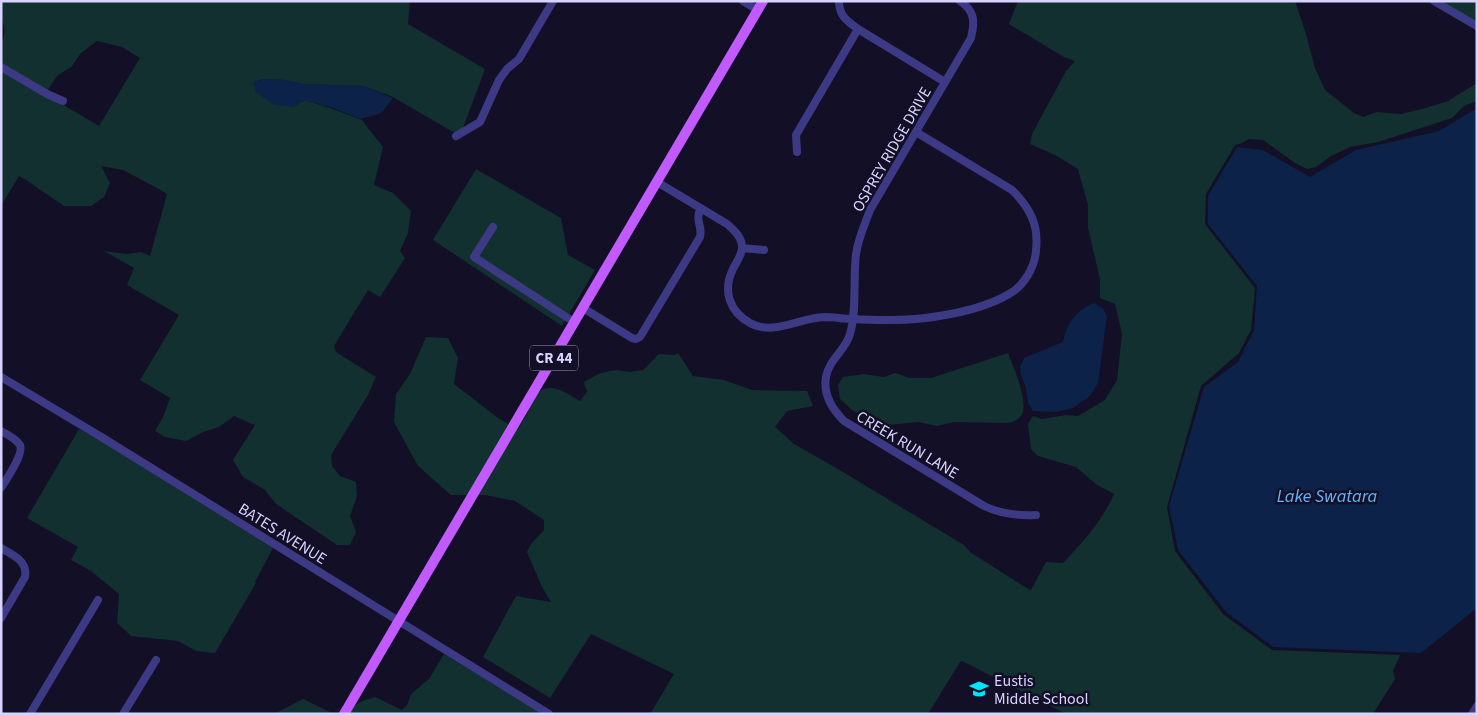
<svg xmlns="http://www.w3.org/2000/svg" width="1478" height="715" viewBox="0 0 1478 715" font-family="'Source Sans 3',sans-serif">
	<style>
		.green { fill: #12302f; fill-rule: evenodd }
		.water { fill: #0c2248 }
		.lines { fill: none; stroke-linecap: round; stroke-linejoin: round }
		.minor { stroke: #3d3a85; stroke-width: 8 }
		.major { stroke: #c25bff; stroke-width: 10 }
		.labels { text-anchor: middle; stroke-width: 5; stroke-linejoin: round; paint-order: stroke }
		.shield { fill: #130f26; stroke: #9e99be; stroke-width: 1 }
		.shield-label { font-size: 15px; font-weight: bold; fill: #d9d4ff }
		.street-label { font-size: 16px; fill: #d9d4ff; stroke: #130f26 }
		.poi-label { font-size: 16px; fill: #d9d4ff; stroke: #130f26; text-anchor: start }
		.water-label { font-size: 18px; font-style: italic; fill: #62b6ff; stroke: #130f26 }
	</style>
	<rect width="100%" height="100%" fill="#130f26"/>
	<path class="green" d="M1,1H410L408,24L485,69L460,136L391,96L362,86L303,84L285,80L264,79L254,82L292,107L305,100L333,109L362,120L383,147L374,185L393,193L411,211L408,233L400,251L405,258L380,297L368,290L334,346L336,352L376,377L368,395L331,455L332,466L340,476L356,482L357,496L350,516L356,532L350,545H337L276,504L265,490L243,477L233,460L255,425L234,416L219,427L203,432L186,441L165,437L155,431L163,417L170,398L140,380L179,315L127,285L134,268L104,251L127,254L141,252L150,256L167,194L157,188L123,170L101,166L110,183L104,197L91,206H64L26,180L19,176L1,206V44C8,29 3,28 1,15C1,10 1,6 1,1ZM97,41L122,47L140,58L99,126L45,94L57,76L72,66L81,53Z
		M1018,1H1295L1306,34L1315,68L1325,90L1354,113L1363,117L1377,112L1401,114L1426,108L1448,101L1477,83V101L1464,106L1452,118L1378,142L1350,147L1331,156L1316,167L1307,169L1295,163L1263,140L1249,139L1240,144L1235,145L1206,194L1205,224L1255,288L1251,330L1239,353L1201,386L1167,507L1175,551L1223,614L1272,650L1400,655L1393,671L1395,679L1373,714H1066L962,661L960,662L928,714H650L674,674L591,634L550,698L483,657L516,596L551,602L542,587L527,552L531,544L544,530V520L515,501L485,495H476L516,428L518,429C521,423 525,418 528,412C534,401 535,388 551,388C559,387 573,397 580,401L587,392L584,382L598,374L615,370L630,372L643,370L659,354L675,355L678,353L693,376L724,380L752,390L807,391L813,406L787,411L775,427L794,444L838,469L964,545L970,552L1030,590H1031L1046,562L1063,563C1082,543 1103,520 1114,494L1097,485L1076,467L1038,456L1031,449L1028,424L1033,416L1042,419L1066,415L1078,416L1105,400L1117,380L1122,334L1115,304L1100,298V279L1088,228V205L1078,169L1057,156L1030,144L1032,134L1066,71L1075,61L1064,57L1009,24Z
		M1441,1H1477V22Z
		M476,169L561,218L568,255L595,270L562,326L433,240Z
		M426,337L448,338L458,358L454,384L498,418L510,425L469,495H451L418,466L394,422L396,394L410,374Z
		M1008,353C1013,366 1030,404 1021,416C1017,421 1012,422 1007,423L954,422L937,426L918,422L878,426L852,410L840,399L838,385L843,377L864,374L884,377L895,373L910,378H931Z
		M79,429L101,441L273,548L255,582L256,583L215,653L196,651L178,641L131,636L117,623L119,594L91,571L71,560L78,547L27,518Z
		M444,654L543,714H348C355,702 362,701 375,697L402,710L407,705L411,694L429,679Z
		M303,699L334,714H274Z"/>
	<path class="water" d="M264,79L285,80L303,84L362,86L393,98L383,111L379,114L360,119L333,108L305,100L292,107L274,105L255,91L254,82Z
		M1477,108V608L1421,653L1273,647L1226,612L1178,550L1169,506L1204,387L1238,362L1254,330L1257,286L1208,224V196L1237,147L1263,150L1310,177L1356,150L1439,131Z
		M1094,303L1103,308L1107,316L1098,383L1090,396L1073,408L1056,412L1033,411L1028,403L1026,388L1021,375L1020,367L1024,358L1063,342C1066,323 1076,311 1094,303Z"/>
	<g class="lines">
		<path class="minor" d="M743,1L758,10
			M839,1C839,16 847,21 858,29L945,82
			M960,1C975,11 975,22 971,38L870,210C865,224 858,239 856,254C853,278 857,310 850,334C846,350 829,359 826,377C823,394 832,409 844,421L984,506C1001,514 1017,516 1036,515
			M1434,1L1477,26
			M1,67L47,94L63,101
			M456,136L480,122L499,80L507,69L519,59L553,1
			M797,152L796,135L858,29
			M657,182L727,224C734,230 743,238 742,249C741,256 736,263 733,269C722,291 730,312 750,323C773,336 799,318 824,317C834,317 844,319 854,319C866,320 879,320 892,320C926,320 979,312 1009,294C1024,286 1035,267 1036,250C1039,225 1030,208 1012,190L916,132
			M493,227L474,257L574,322
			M742,248L764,250
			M583,308L632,338L636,339L640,337L700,237C703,225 694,221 701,208
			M1,377L103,438L549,714
			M1,431C7,434 16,439 20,445C24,454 6,480 1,488
			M1,548C13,555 28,561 25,577L1,618
			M30,714L98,600
			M123,714L156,660
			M1472,714L1477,706"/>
		<path class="major" d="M344,714L763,1"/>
	</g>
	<defs>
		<g id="school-bare" transform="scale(1.5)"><path d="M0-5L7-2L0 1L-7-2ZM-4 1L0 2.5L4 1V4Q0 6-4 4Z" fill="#00e5ff" stroke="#130f26" stroke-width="2.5" paint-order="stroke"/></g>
	</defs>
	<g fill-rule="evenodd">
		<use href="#school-bare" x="979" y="689"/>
	</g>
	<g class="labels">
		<rect class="shield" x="530" y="345.5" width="48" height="25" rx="4"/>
		<g class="shield-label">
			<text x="554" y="363">CR 44</text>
		</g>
		<g class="street-label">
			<text transform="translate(891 149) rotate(-60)" y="6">OSPREY RIDGE DRIVE</text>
			<text transform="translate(908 444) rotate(31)" y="6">CREEK RUN LANE</text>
			<text transform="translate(283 533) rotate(32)" y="6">BATES AVENUE</text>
		</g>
		<g class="poi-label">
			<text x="994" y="686">Eustis<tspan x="994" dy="18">Middle School</tspan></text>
		</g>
		<g class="water-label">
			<text x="1327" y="502">Lake Swatara</text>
		</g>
	</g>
	<rect width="1478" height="715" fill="none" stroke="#d9d4ff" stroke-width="5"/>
</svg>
